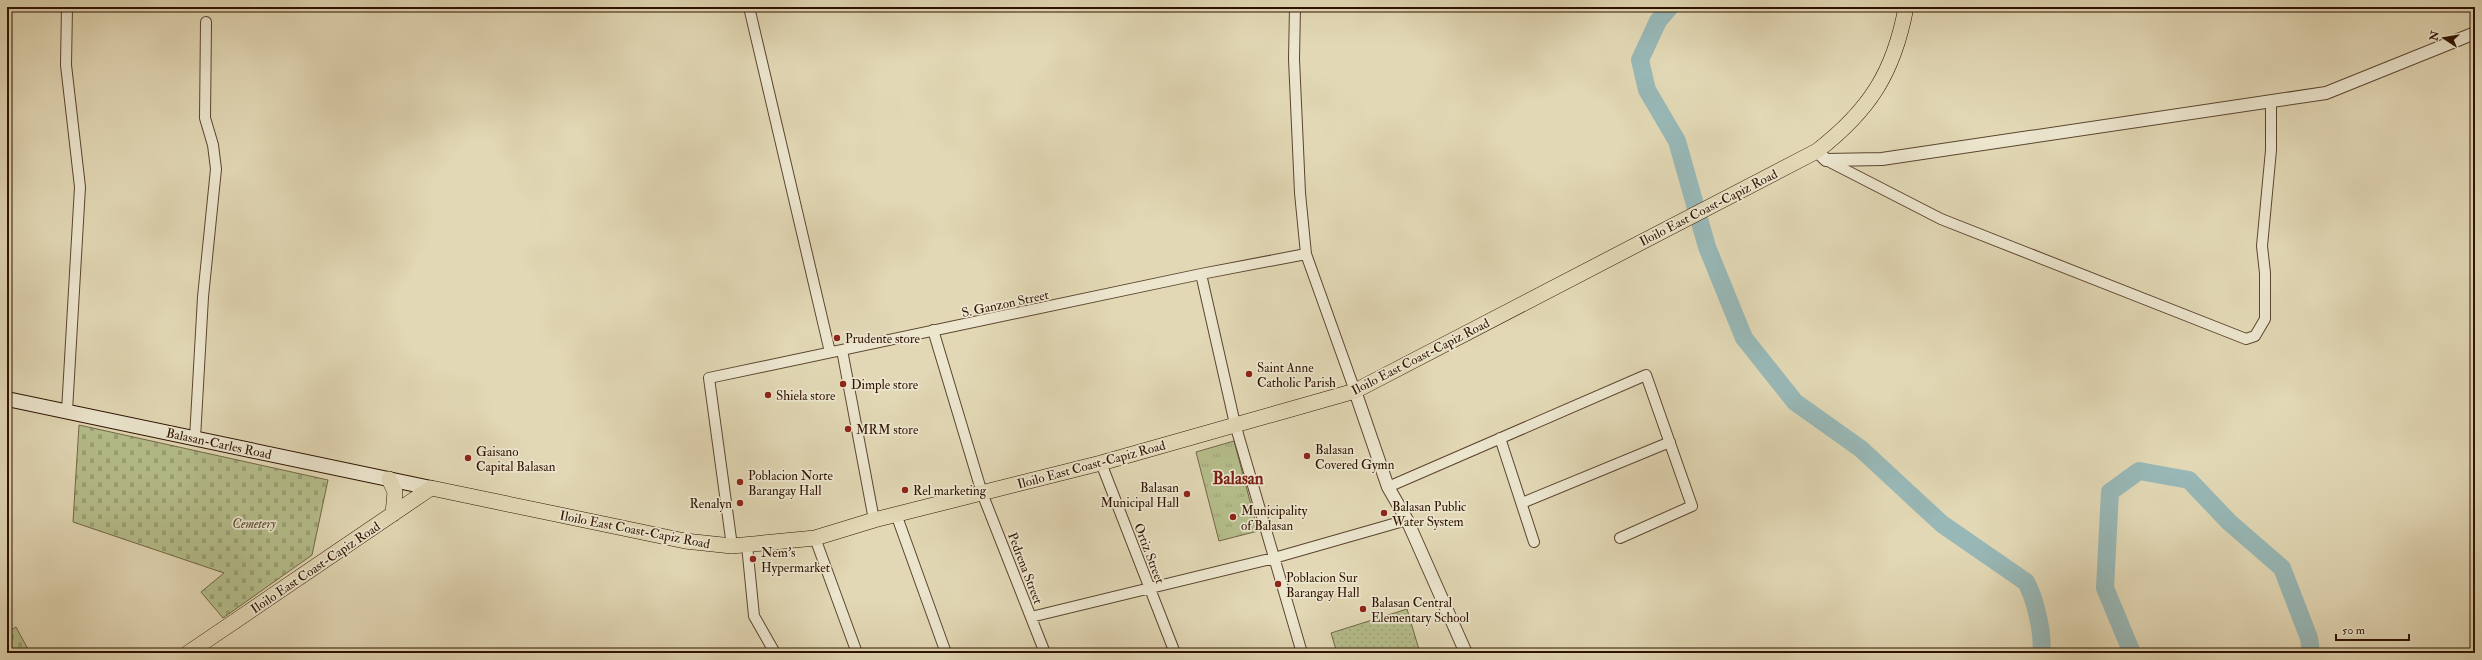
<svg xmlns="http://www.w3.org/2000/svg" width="2482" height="660" viewBox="0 0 2482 660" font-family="'IM FELL Double Pica',serif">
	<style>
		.grass { fill: url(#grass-dots); stroke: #726846 }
		.cemetery { fill: url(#cemetery-stones); stroke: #726846 }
		.park { fill: url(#park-tufts); stroke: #726846 }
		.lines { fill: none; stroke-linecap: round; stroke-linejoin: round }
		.river { stroke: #98b8b7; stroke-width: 18 }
		.minor-casing { stroke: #5c442e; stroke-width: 12 }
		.tertiary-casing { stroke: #5c442e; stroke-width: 14 }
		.secondary-casing { stroke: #2f1201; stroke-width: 16 }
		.primary-casing { stroke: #2f1201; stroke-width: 16 }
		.minor { stroke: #ece6cf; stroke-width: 10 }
		.tertiary { stroke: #ece6cf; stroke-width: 12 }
		.secondary { stroke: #ece6cf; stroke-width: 14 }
		.primary { stroke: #e2d8b5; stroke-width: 15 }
		.poi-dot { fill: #8f2418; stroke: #ece6cf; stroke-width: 1.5 }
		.labels { text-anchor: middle; stroke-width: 3.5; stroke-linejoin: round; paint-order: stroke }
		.street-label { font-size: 13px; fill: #2f1201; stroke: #ece6cf }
		.poi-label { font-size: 13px; fill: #2f1201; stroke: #ece6cf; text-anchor: start }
		.park-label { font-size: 13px; font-style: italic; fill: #57462b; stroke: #ece6cf }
		.district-label { font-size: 17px; font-weight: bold; fill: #7a1f14; stroke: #ece6cf }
	</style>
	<defs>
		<pattern id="grass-dots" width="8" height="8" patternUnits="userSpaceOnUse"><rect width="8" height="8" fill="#b5be8c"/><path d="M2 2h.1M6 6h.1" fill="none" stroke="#9ca277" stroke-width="1.8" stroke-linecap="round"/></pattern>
		<pattern id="cemetery-stones" width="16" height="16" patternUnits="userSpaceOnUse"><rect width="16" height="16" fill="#b5be8c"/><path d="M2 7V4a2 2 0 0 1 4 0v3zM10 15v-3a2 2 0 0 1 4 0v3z" fill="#9ca277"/></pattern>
		<pattern id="park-tufts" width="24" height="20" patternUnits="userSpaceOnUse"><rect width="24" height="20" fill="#b5be8c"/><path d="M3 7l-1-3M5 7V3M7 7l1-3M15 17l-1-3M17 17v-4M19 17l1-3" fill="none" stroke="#9ca277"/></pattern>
	</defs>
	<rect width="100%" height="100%" fill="#e2d8b5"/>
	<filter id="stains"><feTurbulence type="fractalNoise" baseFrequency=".005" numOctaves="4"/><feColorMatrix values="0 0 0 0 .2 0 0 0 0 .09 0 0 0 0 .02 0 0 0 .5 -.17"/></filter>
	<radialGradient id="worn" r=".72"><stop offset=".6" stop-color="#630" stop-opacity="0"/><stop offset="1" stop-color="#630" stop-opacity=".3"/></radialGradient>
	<path class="grass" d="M1407,609L1420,653H1337L1331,633Z"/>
	<path class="cemetery" d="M79,425L328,480L312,555L223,618L201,592L224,573L73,522Z
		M16,627L30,653H7V632Z"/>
	<path class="park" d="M1234,441L1258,531L1219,541L1196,452Z"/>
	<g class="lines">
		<path class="river" d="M1670,7L1658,21L1640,60L1647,90L1677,141L1707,247L1744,338L1795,402L1861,449L1942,524L2026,582C2035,598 2044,635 2041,653
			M2132,653L2105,588L2110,492L2139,471L2189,480L2229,522L2282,568L2309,638L2311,653"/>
		<g class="minor-casing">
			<path id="minor" d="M67,7L66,65L80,187L67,411
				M749,7L830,352
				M1295,7L1294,59L1300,193L1306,254L1355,391
				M1826,160L1941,219L2246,339L2255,336L2265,319V273L2262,246L2271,150V101
				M1201,274L1235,424L1302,653
				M933,330L982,493L1045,653
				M842,350L874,520
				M195,438L203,297L216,169L213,145L205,118L206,22
				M1500,438L1534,542
				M1101,463L1175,653
				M1388,487L1646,375L1692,506L1620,538
				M1522,503L1670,442
				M896,514L946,653
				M815,538L857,653
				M747,545L754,616L775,653
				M732,546L709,378L1201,274L1306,254
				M1031,617L1274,558L1407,520"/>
		</g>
		<g class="tertiary-casing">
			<path id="tertiary" d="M1817,151L1826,160L1882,159L2326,93L2475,33
				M1355,391L1388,487L1407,520L1466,653"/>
		</g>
		<g class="secondary-casing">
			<path id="secondary" d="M7,399L431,488"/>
		</g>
		<g class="primary-casing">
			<path id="primary" d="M389,479L395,492L393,514
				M188,653L431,488L685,541L732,546L815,538L874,520L1101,463L1355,391L1817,151C1870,110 1894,72 1906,7"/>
		</g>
		<use href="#minor" class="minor"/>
		<use href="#tertiary" class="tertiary"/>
		<use href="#secondary" class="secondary"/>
		<use href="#primary" class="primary"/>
	</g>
	<g class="poi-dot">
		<circle cx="837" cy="338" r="4"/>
		<circle cx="1249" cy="374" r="4"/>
		<circle cx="843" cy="384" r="4"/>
		<circle cx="768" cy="395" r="4"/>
		<circle cx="848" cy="429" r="4"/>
		<circle cx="1307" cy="456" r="4"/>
		<circle cx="468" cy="458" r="4"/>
		<circle cx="740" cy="482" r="4"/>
		<circle cx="905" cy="490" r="4"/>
		<circle cx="1187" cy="494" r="4"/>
		<circle cx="740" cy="503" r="4"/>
		<circle cx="1384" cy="513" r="4"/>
		<circle cx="1233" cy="517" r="4"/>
		<circle cx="753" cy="559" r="4"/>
		<circle cx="1278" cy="584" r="4"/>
		<circle cx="1363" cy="609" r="4"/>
	</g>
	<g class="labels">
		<g class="street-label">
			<text transform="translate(1708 207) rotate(-27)" y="5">Iloilo East Coast-Capiz Road</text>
			<text transform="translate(1005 303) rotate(-12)" y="5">S. Ganzon Street</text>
			<text transform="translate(1420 356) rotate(-27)" y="5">Iloilo East Coast-Capiz Road</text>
			<text transform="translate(219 443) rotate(12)" y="5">Balasan-Carles Road</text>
			<text transform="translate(1091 464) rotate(-15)" y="5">Iloilo East Coast-Capiz Road</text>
			<text transform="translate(635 529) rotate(11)" y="5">Iloilo East Coast-Capiz Road</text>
			<text transform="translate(1150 553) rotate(69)" y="5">Ortiz Street</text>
			<text transform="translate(315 567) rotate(-34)" y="5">Iloilo East Coast-Capiz Road</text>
			<text transform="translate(1026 568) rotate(69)" y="5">Pedrena Street</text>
		</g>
		<g class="poi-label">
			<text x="845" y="343">Prudente store</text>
			<text x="1257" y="372">Saint Anne<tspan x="1257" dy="15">Catholic Parish</tspan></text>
			<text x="851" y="389">Dimple store</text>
			<text x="776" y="400">Shiela store</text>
			<text x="856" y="434">MRM store</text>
			<text x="1315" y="454">Balasan<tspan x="1315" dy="15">Covered Gymn</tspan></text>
			<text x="476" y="456">Gaisano<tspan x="476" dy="15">Capital Balasan</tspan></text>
			<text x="748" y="480">Poblacion Norte<tspan x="748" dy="15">Barangay Hall</tspan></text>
			<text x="1179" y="492" text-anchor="end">Balasan<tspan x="1179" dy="15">Municipal Hall</tspan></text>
			<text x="913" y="495">Rel marketing</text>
			<text x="732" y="508" text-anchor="end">Renalyn</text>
			<text x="1392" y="511">Balasan Public<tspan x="1392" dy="15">Water System</tspan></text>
			<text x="1241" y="515">Municipality<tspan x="1241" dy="15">of Balasan</tspan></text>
			<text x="761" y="557">Nem's<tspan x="761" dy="15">Hypermarket</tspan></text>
			<text x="1286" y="582">Poblacion Sur<tspan x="1286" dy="15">Barangay Hall</tspan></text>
			<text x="1371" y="607">Balasan Central<tspan x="1371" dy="15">Elementary School</tspan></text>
		</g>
		<g class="park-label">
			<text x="254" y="528">Cemetery</text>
		</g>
		<g class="district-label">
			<text x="1238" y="484">Balasan</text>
		</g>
	</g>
	<rect width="2482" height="660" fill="none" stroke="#e2d8b5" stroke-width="24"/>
	<rect x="8" y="8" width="2466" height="644" fill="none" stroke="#2f1201" stroke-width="2"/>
	<rect x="12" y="12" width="2458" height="636" fill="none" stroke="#2f1201"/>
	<g transform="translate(2444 38) rotate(282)" stroke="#ece6cf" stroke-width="3" paint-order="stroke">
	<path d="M0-3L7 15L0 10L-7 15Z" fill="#2f1201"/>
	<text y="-6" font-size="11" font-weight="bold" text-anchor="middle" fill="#2f1201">N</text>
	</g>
	<path d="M2336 634v6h73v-6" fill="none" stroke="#2f1201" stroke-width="2"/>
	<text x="2342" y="634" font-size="12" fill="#2f1201" stroke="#ece6cf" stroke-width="3" paint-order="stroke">50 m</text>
	<rect width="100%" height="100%" filter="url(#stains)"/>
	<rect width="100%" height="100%" fill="url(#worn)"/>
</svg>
